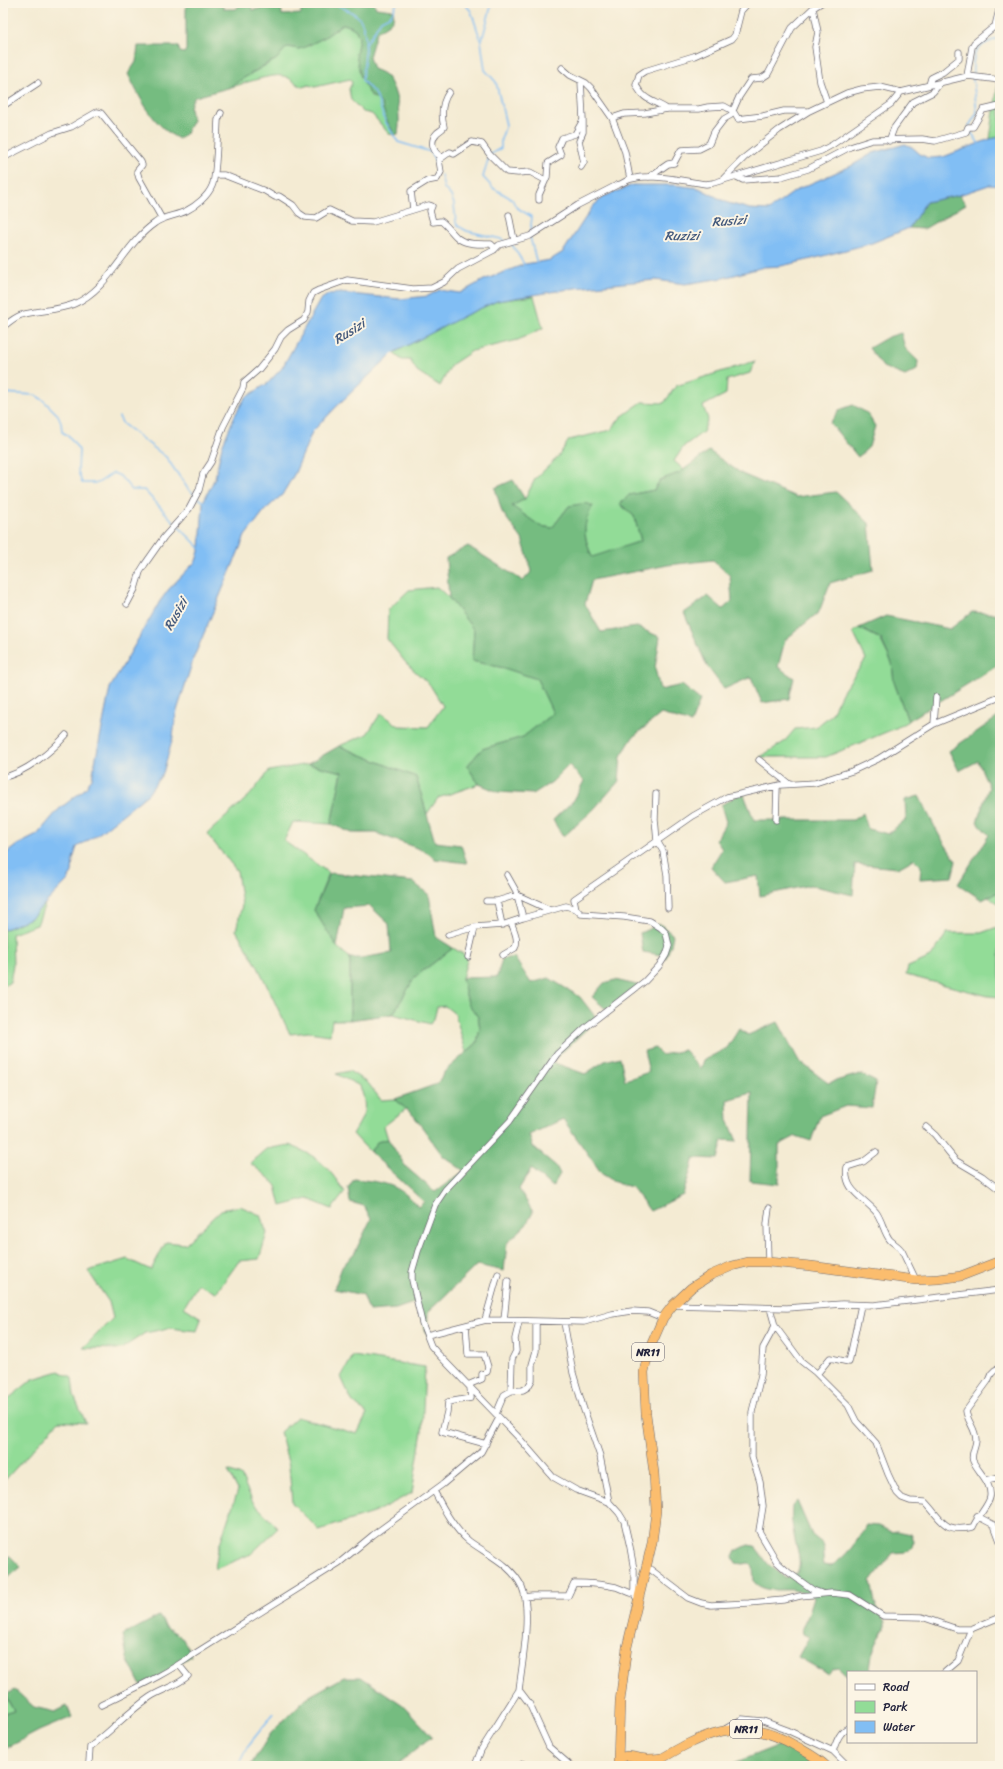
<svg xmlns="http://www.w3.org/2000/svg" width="1003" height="1769" viewBox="0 0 1003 1769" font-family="Sriracha,sans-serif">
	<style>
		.green { fill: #92dc97; stroke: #5a7f69 }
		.forest { fill: #75bc80; stroke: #4c6f5e }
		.water { fill: #81bef4; stroke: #527098 }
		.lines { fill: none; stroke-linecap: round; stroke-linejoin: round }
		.stream { stroke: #81bef4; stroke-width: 1.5 }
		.minor-casing { stroke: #6c6870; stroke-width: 7 }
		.trunk-casing { stroke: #6c6870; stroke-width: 10 }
		.minor { stroke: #fff; stroke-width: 5.5 }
		.trunk { stroke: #fbbd6e; stroke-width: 9 }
		.labels { text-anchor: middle; stroke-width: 4; stroke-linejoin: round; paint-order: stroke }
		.shield { fill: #fcf5e5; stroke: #63616e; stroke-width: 1 }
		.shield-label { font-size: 11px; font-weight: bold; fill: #22223b }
		.water-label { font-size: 13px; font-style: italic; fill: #43597c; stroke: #fcf5e5 }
	</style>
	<rect width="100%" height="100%" fill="#fcf5e5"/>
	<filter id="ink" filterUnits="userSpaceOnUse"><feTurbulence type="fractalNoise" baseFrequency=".025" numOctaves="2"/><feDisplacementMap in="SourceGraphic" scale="8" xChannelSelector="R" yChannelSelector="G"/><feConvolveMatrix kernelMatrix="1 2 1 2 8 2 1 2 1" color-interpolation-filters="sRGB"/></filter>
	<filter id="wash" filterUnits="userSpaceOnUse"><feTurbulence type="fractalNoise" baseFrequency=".012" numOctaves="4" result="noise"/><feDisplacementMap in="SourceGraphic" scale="16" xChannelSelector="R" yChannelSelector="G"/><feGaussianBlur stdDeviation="0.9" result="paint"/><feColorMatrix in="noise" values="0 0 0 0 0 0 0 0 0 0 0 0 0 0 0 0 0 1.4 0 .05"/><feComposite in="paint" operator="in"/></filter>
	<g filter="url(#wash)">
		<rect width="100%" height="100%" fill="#f4ebd3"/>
		<path class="green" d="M343,24L350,26L356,30L359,38L356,54L371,96L381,102L388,123L395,135L389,134L372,114L363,112L351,100L349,89L352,83L350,79L315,87L309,85L302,87C296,84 290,77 283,76C271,73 240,85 228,88C243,78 259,69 275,60C280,57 282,50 288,47L298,49L303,48L325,37Z
			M998,83H1000V137L990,139Z
			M534,296L543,328L518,340L472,351L451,365L440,386L417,371L410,360H402L393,353L466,315L497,301Z
			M755,361L750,373L727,380L726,394L703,406L708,419L703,432L684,446L674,461L684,470L679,473L660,480L654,490L629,495L620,504L634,516L641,541L592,558C585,537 580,526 592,506H569L552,528L540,526L511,506L525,499L535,479L558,457L569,440L611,430L621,417L642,402L664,403L676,386Z
			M437,587L449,598L474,630L472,661L504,668L537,679L553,713L523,737L482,749L467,766L479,784L438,798L427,814L416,777L339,746L367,734L381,713L399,726L428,727L443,706L430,685L406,663L387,639L388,610L409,590Z
			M859,628L880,639L892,663L894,682L908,721L896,728L826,757H760L784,742L795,729L816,727L831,715L843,691L866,659L853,632Z
			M308,764L342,772L331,824L293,822L284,841L329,873L314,910L337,947L350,958V1020H332L330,1035L309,1032L290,1034L258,967L236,930L242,905L237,871L207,834L250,795L269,771Z
			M1000,891V904L988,897Z
			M45,904L37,925L12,934L13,965L10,982L3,987V930L31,918Z
			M1000,926V997L988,996L906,975L908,967L931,957L947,933H981Z
			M453,948L468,957L462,978L468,1003L478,1017L480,1028L477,1043L466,1052L455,1014L445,1006L437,1007L434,1019L430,1024L393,1014L415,977Z
			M349,1071L368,1083L381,1100L395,1099L406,1109L384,1126L388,1139L377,1142L370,1152L353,1134C365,1114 368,1109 360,1086L336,1074Z
			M289,1145C320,1157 326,1165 345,1192L332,1209L308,1199L281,1206L276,1186L269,1178L250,1163L266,1149Z
			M240,1206L260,1215L267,1233L259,1259L239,1261L216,1293L198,1284L184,1307L201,1318L197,1331L169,1328L145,1333L121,1349L83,1348L113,1318L109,1302L88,1271L127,1259L151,1270L166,1242L185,1244L221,1210Z
			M353,1356L425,1367L422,1431L412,1493L373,1513L319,1530L292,1503L289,1466L280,1432L297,1417L357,1434L367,1414L352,1401L341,1377Z
			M59,1371L72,1378L74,1396L86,1423L59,1421L3,1482V1403L33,1379Z
			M228,1471L241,1476L253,1502L278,1528L251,1554L215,1569L218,1549L238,1490Z
			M3,1693L14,1711L3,1714Z"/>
		<path class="forest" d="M186,3H221L224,9H236L241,3H251L252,10L264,8V3H281L282,15L301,14V3H374L376,8L393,10C397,24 384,25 376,33L369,57L373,69C378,71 384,73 387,77C398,91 401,117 398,134L395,135L388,123L381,103L368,92L360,75L356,54L359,38L356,30L350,26L343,24L325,37L303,48L298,49L288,47L285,49L276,60L268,63L228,88L195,97C188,104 190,112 193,120L186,133L179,139C153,126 140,98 128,74L136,62L138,46H178L180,52L184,53L186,50Z
			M959,195L966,204L924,229L909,228L926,202Z
			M901,333L905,348L918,361L917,370L905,376L883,367L869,348L888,337Z
			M853,405L867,413L875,426L869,447L858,457L830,423L839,410Z
			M709,451L742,474L796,497L836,492L869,523L873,570L830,583L819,612L785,640L778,667L794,678L789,699L762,703L751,677L724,689L707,666L684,613L708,596L723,609L732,601L730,576L713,560L668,565L592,580L585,604L601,632L637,627L660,637L655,668L660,690L682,685L700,700L691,723L661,714L633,737L621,756L619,781L593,810L563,837L553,820L574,800L584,781L569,765L552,782L533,794L498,792L479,784L467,766L482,749L523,737L553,713L537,679L504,668L472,661L474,630L449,598L446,558L468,546L523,581L532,571L522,539L502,512L495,488L513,480L525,499L512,506L540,526L552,528L569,506L586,503L593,506C581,526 584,537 592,557L641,541L634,516L620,504L629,495L654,490L660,480L679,473Z
			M972,612L1000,614V664L908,721L894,682L892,663L881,639L859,628L886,616L950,629Z
			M998,717L1000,718V891L982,900L958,884L989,835L977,822L989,787L978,761L959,771L949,751Z
			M339,746L416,777L435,842L461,845L467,863L435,859L425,851L376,833H352L331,824L342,772L308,764Z
			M743,792L754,820H853L863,813L868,829L888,834L906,819L905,800L919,796L939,835L956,861L952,877L920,879L921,866L914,859L898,868L855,864L853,895L810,885L760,896L758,876L725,882L711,867L722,849L716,840L726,822L721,805Z
			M330,873L413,882L429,895L436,937L453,948L415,977L393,1014L350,1020V958H361L391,953L389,924L370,906L344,908L337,947L314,910Z
			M660,924L673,935L671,945L666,958L661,955L643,952L640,933Z
			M514,957L531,983L549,978L580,997L597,1019L552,1062L585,1074L605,1061L620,1057L625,1080L649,1072L644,1051L655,1048L662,1055L684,1050L701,1069L704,1060L727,1048L739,1029L748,1035L778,1022L799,1061L828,1083L860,1074L876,1082L872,1108L846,1106L820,1116L811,1141L796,1136L779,1145V1184L750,1181L752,1093L727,1100L728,1120L737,1141L723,1140L718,1159L694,1158L683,1195L650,1211L632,1187L619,1184L602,1174L563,1119L529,1135L533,1147L556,1166L560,1174L552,1187L531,1169L519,1189L533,1212L526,1225L507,1243L504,1271L477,1265L428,1312L427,1335L416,1302L396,1309L369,1311L363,1295L334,1289L342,1267L355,1252L371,1219L364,1206L350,1202L348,1188L354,1179C382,1182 399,1183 418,1207L424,1202L370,1152L377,1142L388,1139L406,1167L435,1192L464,1171L443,1156L414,1116L395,1099L437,1084L445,1071L477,1043L480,1028L478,1017L468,1003L462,978L497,977L502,959Z
			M615,980L641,986L607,1010L592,997L604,983Z
			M797,1501L812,1535L823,1544L825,1551L823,1558L824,1565L831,1566C847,1556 857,1542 866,1525L879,1526L891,1532L897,1531L911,1534L914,1541L913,1548L906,1552L893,1553L871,1581L875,1603L885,1622V1629L878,1640L872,1654L870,1668L872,1672H848V1676L839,1668L833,1669L828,1674L798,1657L809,1637L803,1634L802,1628L808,1616L814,1597C808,1595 800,1591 793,1590C779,1589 765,1593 754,1582L753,1567L749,1563L742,1564L736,1563L733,1557L736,1551L748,1545L755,1546L768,1564L785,1578L797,1573C803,1561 796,1548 794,1535C792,1526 791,1516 792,1506Z
			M3,1555L5,1557L10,1556L21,1567L3,1582Z
			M159,1616L166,1627L183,1638L191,1656L142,1688L127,1658L123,1635Z
			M344,1677H361L403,1705L432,1736L396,1766H250L271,1733L306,1698Z
			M15,1690L34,1707L55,1712L67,1706L72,1717L39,1731L3,1750V1714L14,1711L5,1695Z
			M777,1746C791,1746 804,1757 814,1766H743L734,1763Z"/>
		<path class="water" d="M1000,137V186L989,185L959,195L926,202L909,228L872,243L808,260L781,266L764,267L723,278L685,284L656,280L633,282L575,288L497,301L466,315L393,353L341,402L312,432L295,473L282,495L265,510L245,536L194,657L176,714L173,737L163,773L148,794L97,835L77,847L73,859L72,872L68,880L31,918L3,930V856L17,845L37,835L58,810L86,788L92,778L110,688L160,601L169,589L196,561L200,548L203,502L215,478L222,446L235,415L245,398L268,383L282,368L320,300L329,294L340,293L400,299L428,296L439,290L460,293L484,280L525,264L550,260L563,252L593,206L605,196L633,185H675L699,188L728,203L750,209L769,210L798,189L851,166L873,153L905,144L912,147L920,154L928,158L943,157L990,139Z"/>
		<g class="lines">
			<path class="stream" d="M334,3C341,8 349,10 356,15C371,26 364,63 362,80L376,95L385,121L398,142L431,152L437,166
				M464,3L471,11L481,41L485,70L496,82L506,125L501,139V148L491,154
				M482,40L492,3
				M366,44L381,20L391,15L397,3
				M973,74C972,48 977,45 1000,38
				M969,126L977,113L973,78
				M969,129L979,144
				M489,157L483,177L493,188L512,199L516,207L532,217L530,233
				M441,175L444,188L451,196L454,204L456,223L458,226L467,231L501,239L505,242
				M530,237L537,264
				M509,243L513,246L525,266
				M3,393L35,395L43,400L58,415L61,422L62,432L69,436L79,450L78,471L82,483H98L113,473L120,476L132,490H144L174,522
				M119,417L123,424L166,457L188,489L195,495
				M198,498L204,502
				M177,525L201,549
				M238,1766L247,1747L274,1713"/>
		</g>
	</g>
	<g filter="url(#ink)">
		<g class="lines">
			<g class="minor-casing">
				<path id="minor" d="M813,8L818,32L815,47L820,82L827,102
					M562,68L570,75L586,83L591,88L612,118L624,114L645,113L667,109H699L708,107L724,106L733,111L738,119L763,116L784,111H807
					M967,76L972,47L974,43L995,26L999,10
					M929,85L931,78L943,72L959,59V52
					M3,106L38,83
					M667,109C653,100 644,101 636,85L639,75L645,71L694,56L732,39L735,35L741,11L748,3
					M612,118L625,152L630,179
					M889,141L894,128L913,102L933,92L941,82
					M442,157C433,153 429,141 437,133C439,131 442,130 444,127C441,115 442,102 449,92
					M3,158L52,133L71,127L97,112L101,113L141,162L142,165L137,171L139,178L162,219
					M581,167L584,162L579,141L583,132V121
					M215,175H224L265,191L275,197L279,196L293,205L299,213L305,217L316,218L329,210L352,221L373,222L429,205L432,206L430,211L433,222L441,221C448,226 454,236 459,239C468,245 481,244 491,244L493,246L494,250
					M735,176L743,180L781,177L808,169L850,147L872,140L922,139L935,141L966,132L968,127H973L983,110L1000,106
					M649,177L668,164L674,163L681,150L699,149L709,144L714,132L724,119L731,115L739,97L751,79L762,78L768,74L792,28L813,8L821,3
					M724,178L745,157L779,130L809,111L847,93L862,89L880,87L901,92L968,76L1000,80
					M539,200V195L547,177L548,163L561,155L558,147L562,138L575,134L583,120L581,81
					M413,209L411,191L427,181L437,179L441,172L439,160L450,152L454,154L472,142L482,144L490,155L507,172L518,173L530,172L545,180
					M509,215L514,240
					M3,327C8,323 15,317 21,315C38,310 57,311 74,304C111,288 123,245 155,223C164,216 176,216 186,211C196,206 208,196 212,186C217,176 217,134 218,120L221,113
					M127,604L135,589L140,572L145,564L164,537L189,509L199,490L203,474L211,462L223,427L243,388L244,382L259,369L275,349L281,337L288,330L304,320L308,312L309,301L313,293L319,290L347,280L413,289L432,288L444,282L458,269L494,250L499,245L530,236L578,205L617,185C623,184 626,180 631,179C654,173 682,181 706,184L713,183L821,151L832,145L891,104L901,92
					M934,724L936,697
					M759,760L789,784
					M3,777C24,774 52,751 66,735
					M656,794L655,819L657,841L663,851L667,875L668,908
					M776,820L777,786
					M507,875L516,891L523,918
					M486,901H497L517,895L550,910
					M497,901L502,925
					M448,935L475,927L502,925L523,918L566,906L576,909
					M503,955L515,948C519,939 514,931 511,922
					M468,957L475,927
					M926,1127L935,1135L955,1160L982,1176L1000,1190
					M876,1152L863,1162L847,1167C843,1190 863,1197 876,1212C882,1220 884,1233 890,1240C894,1244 899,1246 902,1251L916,1280
					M768,1262L767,1224L769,1208
					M673,1305L787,1308L842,1304L874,1305L1000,1290
					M770,1308L775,1326L801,1361L815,1372L848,1405L856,1421L876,1443L888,1474L897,1493L902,1498L910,1501L925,1502C943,1521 943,1533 973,1527C977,1517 989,1505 990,1497C992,1483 979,1473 973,1461C970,1455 976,1447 976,1440C976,1429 967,1421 966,1411L988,1381L991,1374L995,1370L1000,1368
					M485,1320L498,1274
					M504,1320L508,1281
					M564,1322L573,1373L583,1407L600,1456L609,1502
					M466,1325L468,1354H484L488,1367L487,1372L482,1374V1379L468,1385
					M775,1326L763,1348L761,1375L752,1412V1457L760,1482L763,1506L759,1531L777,1562L788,1572L813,1590L821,1593
					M427,1335L486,1320L584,1322L612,1314L632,1311L648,1312L663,1318
					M817,1374L830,1358L849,1362L861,1305
					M470,1387L471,1398L448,1402L447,1412L442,1432L486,1444
					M511,1391L523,1390L528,1387L532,1380V1365L536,1351V1322
					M496,1414L504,1395L511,1391L512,1359L516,1351L515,1339L519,1322
					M986,1480L1000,1477
					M434,1491C443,1508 454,1529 469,1541C488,1555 511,1564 522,1587C532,1610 522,1665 519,1690L529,1703L549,1747L571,1766
					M977,1516L994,1525L1000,1541
					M646,1566L688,1598L701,1603L711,1605L749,1603L784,1600L800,1596L832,1593L850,1595L883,1616L922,1617L957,1629H971L1000,1617
					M525,1597L532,1596H568L574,1583C588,1583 602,1584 616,1587C622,1589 627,1592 634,1594
					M638,1601L634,1594V1570L630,1547L624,1521L619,1513L609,1502L576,1490L553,1477L520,1439L438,1354L431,1346L422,1323L412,1280V1272L418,1251L435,1205L445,1190L510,1121L557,1054L587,1026L645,981L659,966L666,955L669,946L666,933L661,928L650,921L624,917L581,914L576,909L574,899L693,816L727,797L780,785L815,783L852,771L878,759L934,724L1000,697
					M945,1672L958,1661L971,1629
					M101,1705C133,1689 165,1675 194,1654L339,1563L373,1535L443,1484L481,1452L499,1418
					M725,1729L742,1719L763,1721L787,1730L833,1751L848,1766
					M833,1751C836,1743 839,1732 848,1728
					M89,1762L90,1747C111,1731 128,1712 150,1697C162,1689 177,1686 188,1676L179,1665
					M475,1766L481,1750L519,1690
					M520,1766L523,1764L524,1766"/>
			</g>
			<g class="trunk-casing">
				<path id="trunk" d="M618,1761L620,1701L627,1647L652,1543L656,1511L654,1473L646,1414L644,1372L649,1350L663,1318L673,1305L691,1288L711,1275L732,1266L748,1262H768L811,1266L916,1280L939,1279L961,1276L1000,1261
					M618,1763C623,1750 636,1759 647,1759C652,1759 656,1759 661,1758
					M649,1766C701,1735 737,1712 796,1746C806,1752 818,1758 826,1766"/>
			</g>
			<use href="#minor" class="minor"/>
			<use href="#trunk" class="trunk"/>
		</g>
	</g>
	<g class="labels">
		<g class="shield">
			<rect x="632" y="1343" width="32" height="18" rx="3"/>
			<rect x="730" y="1720" width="32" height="18" rx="3"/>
		</g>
		<g class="shield-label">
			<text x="648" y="1356">NR11</text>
			<text x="746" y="1733">NR11</text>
		</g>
		<g class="water-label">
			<text transform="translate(729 220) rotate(-4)" y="5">Rusizi</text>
			<text x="682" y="240">Ruzizi</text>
			<text transform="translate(349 331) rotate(-32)" y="5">Rusizi</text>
			<text transform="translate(175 614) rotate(-61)" y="5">Rusizi</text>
		</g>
	</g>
	<rect width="1003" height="1769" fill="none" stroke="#fcf5e5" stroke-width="16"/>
	<rect x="847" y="1671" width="130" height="72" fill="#fcf5e5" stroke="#a5a1a1"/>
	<rect x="855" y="1684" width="20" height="6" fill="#ffffff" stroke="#a5a1a1"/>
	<text x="883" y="1691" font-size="12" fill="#22223b">Road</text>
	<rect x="855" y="1701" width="20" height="12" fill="#92dc97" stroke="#a5a1a1"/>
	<text x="883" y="1711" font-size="12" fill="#22223b">Park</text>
	<rect x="855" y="1721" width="20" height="12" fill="#81bef4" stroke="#a5a1a1"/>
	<text x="883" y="1731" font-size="12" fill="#22223b">Water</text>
</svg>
